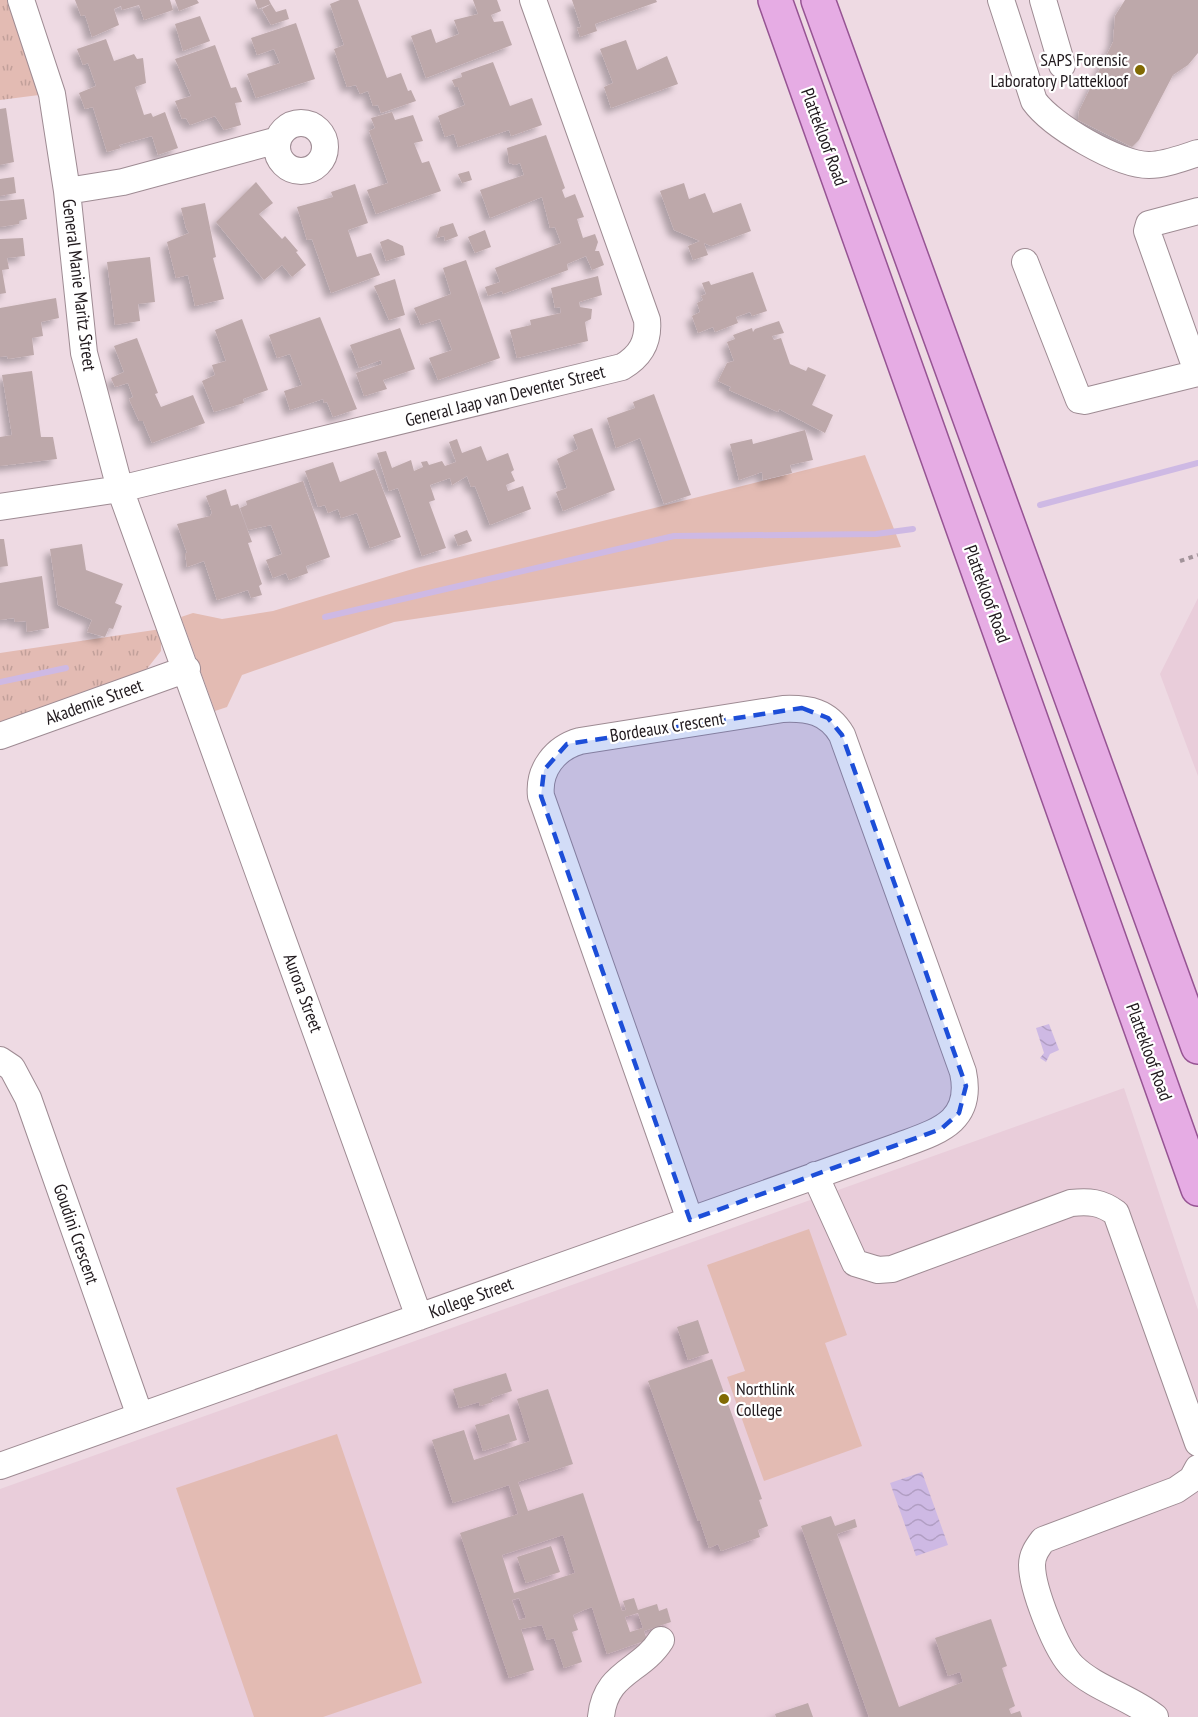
<svg xmlns="http://www.w3.org/2000/svg" width="1198" height="1717" viewBox="0 0 1198 1717" font-family="'PT Sans Narrow',sans-serif">
	<style>
		.built { fill: #e9cdda }
		.green { fill: #e3bbb3 }
		.park { fill: url(#park-tufts) }
		.water { fill: url(#water-waves) }
		.lines { fill: none; stroke-linecap: round; stroke-linejoin: round }
		.stream { stroke: #ceb9e4; stroke-width: 6 }
		.building { fill: #bda8aa; fill-rule: evenodd; filter: url(#shadow) }
		.minor-casing { stroke: #9e8b93; stroke-width: 28 }
		.major-casing { stroke: #965493; stroke-width: 36 }
		.path { stroke: #a2939a; stroke-width: 4; stroke-dasharray: 4.5 4.5; stroke-linecap: butt }
		.minor { stroke: #fff; stroke-width: 26 }
		.major { stroke: #e6ace4; stroke-width: 33 }
		.marked { fill: #1d4ed8; fill-opacity: 0.2; stroke: #1d4ed8; stroke-width: 4.5; stroke-dasharray: 12 8; stroke-linejoin: round }
		.poi-dot { fill: #816a03; stroke: #fff; stroke-width: 2 }
		.labels { text-anchor: middle; stroke-width: 4.5; stroke-linejoin: round; paint-order: stroke }
		.poi-label { font-size: 18px; fill: #20191d; stroke: #fff; text-anchor: end }
		.street-label { font-size: 18px; fill: #20191d; stroke: #fff }
	</style>
	<defs>
		<pattern id="park-tufts" width="24" height="20" patternUnits="userSpaceOnUse" patternTransform="scale(1.5)"><rect width="24" height="20" fill="#e3bbb3"/><path d="M3 7l-1-3M5 7V3M7 7l1-3M15 17l-1-3M17 17v-4M19 17l1-3" fill="none" stroke="#c2a09a"/></pattern>
		<pattern id="water-waves" width="16" height="10" patternUnits="userSpaceOnUse" patternTransform="scale(1.5)"><rect width="16" height="10" fill="#ceb9e4"/><path d="M0 5q4-4 8 0t8 0" fill="none" stroke="#b19ec3"/></pattern>
		<filter id="shadow"><feDropShadow dx="-5.5" dy="5.5" stdDeviation="3" flood-color="#0004"/></filter>
	</defs>
	<rect width="100%" height="100%" fill="#eedae3"/>
	<path class="built" d="M1198,598V776L1160,674Z
		M1124,1088L1198,1310V1717H0V1489Z"/>
	<path class="green" d="M865,455L901,547L394,622L242,675L227,707L215,711L181,617L193,613L222,619L273,611L416,568Z
		M809,1229L847,1335L825,1343L862,1446L764,1481L727,1377L745,1371L707,1265Z
		M337,1434L422,1683L323,1717H254L176,1488Z"/>
	<path class="park" d="M0,0H9L39,95L0,100Z
		M161,629V651L146,670L0,723V653Z"/>
	<path class="water" d="M1049,1024L1059,1050L1050,1054L1046,1062L1040,1058L1044,1053L1036,1028Z
		M922,1472L948,1545L916,1556L890,1483Z"/>
	<g class="lines">
		<path class="stream" d="M1040,505L1198,463
			M325,617L674,536L876,534L913,529
			M0,682L66,668"/>
	</g>
	<path class="building" d="M75,0H170L173,10L144,20L139,5L122,10L121,6L114,9L119,25L92,37L85,15L81,16Z
		M175,0H197L199,3L179,11Z
		M255,0H269L271,4L258,9Z
		M340,0H358L387,78L401,73L408,91L411,90L416,101L381,113L378,105L373,106L368,91L360,94L356,85L347,87L334,49L344,45L330,4Z
		M473,0H497L501,11L491,15L494,22L503,21L512,45L426,78L411,36L431,29L436,43L459,34L454,20L478,14Z
		M572,0H656L657,2L595,24L597,31L580,37L577,28L581,27Z
		M1125,0H1198V53L1188,65L1173,75L1139,140L1132,147L1078,120L1079,111L1113,42L1115,16Z
		M271,4L276,12L286,9L289,19L271,25L262,9Z
		M200,16L210,41L183,51L175,24Z
		M296,23L315,79L256,98L247,74L280,63L274,49L257,55L251,38Z
		M106,39L114,61L134,54L137,59L143,58L146,83L135,87L144,115L151,113L153,117L165,112L178,148L158,155L152,136L119,145L121,148L107,152L93,107L85,109L79,93L96,86L88,63L83,65L77,49Z
		M626,40L637,70L667,56L678,84L611,108L604,87L613,83L600,49Z
		M215,45L231,88L236,87L242,102L235,103L241,125L224,130L215,116L190,125L186,118L182,119L175,101L191,96L175,59Z
		M493,62L510,106L532,98L542,125L511,136L509,130L458,147L454,134L445,137L438,116L465,105L458,87H455L452,80L462,77L461,73Z
		M6,108L14,162L0,165V109Z
		M392,112L395,120L413,115L423,141L414,143L422,163L429,161L441,191L376,214L367,190L388,183L369,131L375,128L371,118Z
		M546,135L565,188L562,190L565,198L575,194L584,217L577,219L583,238L595,234L598,242L595,251H599L604,265L592,270L586,256L567,264L568,270L503,294L502,291L488,296L485,287L500,282L495,268L561,243L555,227L550,228L542,197L490,218L480,190L524,175L520,163L515,165L509,163L507,148Z
		M469,171L472,180L462,183L458,174Z
		M14,177L16,193L0,196V179Z
		M256,182L273,203L259,214L282,239L285,236L298,251L296,252L306,265L292,277L282,265L264,280L216,222Z
		M684,183L689,199L705,193L713,213L741,203L751,231L711,246L704,243L708,255L693,260L688,246L700,241L674,230L660,191Z
		M355,184L368,223L348,230L357,257L371,253L380,275L331,293L312,239L307,240L297,207L333,197L331,192Z
		M24,199L27,219L19,221V224L0,227V201Z
		M205,203L216,257L213,258L224,299L195,306L188,275L176,278L167,242L189,233L186,228L181,208Z
		M453,223L458,236L445,241L444,236L436,238L440,227Z
		M485,230L491,247L475,253L468,237Z
		M23,238L25,256L7,258L9,269L2,270L6,293L0,294V239Z
		M388,239L403,246L405,255L386,261L380,242Z
		M150,257L155,302L138,304L140,321L115,325L107,262Z
		M466,260L500,358L438,380L429,358L452,350L440,319L421,325L414,308L451,294L443,268Z
		M753,272L767,311L752,316L750,312L736,317L738,323L715,332L713,327L698,333L692,316L700,312L697,303L703,300L701,296L706,294L702,283L709,281L711,285Z
		M598,276L602,295L579,302L580,307L592,309L591,319L585,322L588,341L517,358L510,330L531,325L530,320L561,313L560,307L555,308L551,288Z
		M395,279L405,315L389,320L374,286Z
		M56,298L59,318L41,322L43,336L32,338L34,355L8,359L7,356L0,357V308Z
		M320,317L357,409L333,417L327,402L324,403L323,399L290,410L284,391L302,385L290,354L277,358L269,335Z
		M242,319L268,390L243,399L244,403L214,412L202,381L215,375L212,365L226,361L215,330Z
		M779,321L784,333L772,336L774,340L781,338L790,364L806,371L808,367L826,375L812,405L833,415L825,433L779,409L778,412L729,390L731,387L718,381L727,363L734,361L727,342L735,339L733,335L752,328L753,332L755,329Z
		M400,328L415,369L383,380L387,389L364,396L356,373L382,364L381,360L359,368L350,345Z
		M137,338L158,393L155,394L161,407L193,395L205,423L152,443L143,421H139L129,399L133,397L128,383L115,387L111,378L124,372L114,346Z
		M32,371L41,437H53L57,459L0,466V437L12,435L2,375Z
		M654,394L691,495L664,504L640,438L616,448L607,418L635,408L633,402Z
		M592,428L615,490L563,511L556,492L567,488L557,459L578,449L573,435Z
		M805,430L813,460L790,465L792,473L763,480L762,472L739,480L730,444L752,439L753,444Z
		M457,439L462,453L481,446L487,461L508,453L514,470L511,472L515,481L506,485L508,491L523,486L531,509L490,525L475,486L471,487L467,476L452,485L450,478L430,485L435,500L429,502L446,548L422,556L398,488L389,491L377,453L386,451L392,468L411,460L414,471L423,467L421,462L427,461L429,465L442,461L445,466L456,462L449,442Z
		M333,462L340,482L375,469L401,537L370,548L357,513L341,518L338,509L328,513L325,505L318,507L305,471Z
		M303,481L330,557L306,566L308,573L289,580L286,573L273,578L266,560L282,554L271,525L248,530L240,508L247,505L246,501Z
		M226,489L231,506L238,504L252,542L248,543L262,584L259,586L262,595L251,598L248,590L217,600L204,561L187,567L185,553H187L177,524L210,516L212,513L206,496Z
		M467,530L472,541L458,546L454,535Z
		M0,539H4L8,566L0,567Z
		M82,544L86,570L123,584L115,603L122,606L113,629L109,628L105,637L87,632L92,620L58,605L50,549Z
		M42,576L49,628L27,632L26,621L15,622L14,618L0,620V583Z
		M698,1320L709,1353L688,1360L677,1327Z
		M712,1359L762,1499L759,1500L768,1526L758,1530L760,1537L721,1551L718,1544L709,1548L700,1521H698L648,1381Z
		M506,1373L512,1391L491,1398L493,1402L480,1406L479,1402L459,1408L453,1389Z
		M548,1389L573,1464L518,1482L528,1511L583,1493L622,1611L626,1610L623,1601L634,1598L638,1610L657,1604L659,1611L667,1608L671,1622L644,1631L647,1640L607,1654L592,1607L584,1610L573,1615L578,1630L572,1632L582,1662L564,1668L554,1638L547,1640L542,1625L521,1629L534,1670L509,1678L460,1533L518,1514L509,1485L453,1503L432,1440L464,1430L474,1460L530,1441L517,1399ZM563,1535L575,1573L514,1593L502,1555ZM519,1598L526,1618L519,1620L512,1600ZM638,1613L643,1628L630,1632L625,1617Z
		M509,1414L517,1440L483,1451L475,1425Z
		M831,1516L835,1526L855,1519L857,1527L837,1534L899,1707L963,1682L960,1672L948,1676L935,1638L991,1619L1007,1666L1002,1668L1015,1706L1009,1709L1011,1714L1020,1711L1022,1717H869L801,1526Z
		M551,1546L560,1572L526,1583L517,1557Z
		M808,1703L813,1717H776L775,1714Z"/>
	<g class="lines">
		<g class="minor-casing">
			<path id="minor" d="M21,0L52,94L67,191L84,353L120,489L419,1317
				M1001,0L1034,101C1052,126 1118,165 1149,165C1165,165 1182,158 1198,153
				M1043,0L1062,65
				M277 147a24 24 0 1 1 48 0a24 24 0 1 1-48 0Z
				M67,191L123,182L278,140
				M1025,262L1079,400L1085,401L1194,374L1195,366L1147,231L1149,224L1198,211
				M0,507L120,489L622,367C641,356 649,341 647,320L533,0
				M0,736L187,669
				M0,1060L12,1068L28,1098L140,1416
				M815,1175L855,1263L878,1270L892,1269L1071,1203C1089,1201 1101,1202 1116,1213L1198,1443
				M0,1466L896,1147C935,1132 974,1124 963,1072L842,735C828,711 808,708 783,709L580,741C555,748 538,770 541,796L690,1220
				M601,1717C605,1672 641,1672 661,1640
				M1155,1717C1130,1697 1096,1689 1073,1667C1056,1651 1032,1588 1032,1565C1032,1555 1037,1548 1043,1540L1176,1490L1192,1479L1198,1468"/>
		</g>
		<g class="major-casing">
			<path id="major" d="M775,0L1198,1189
				M818,0L1198,1047"/>
		</g>
		<path class="path" d="M1180,561L1198,555"/>
		<use href="#minor" class="minor"/>
		<use href="#major" class="major"/>
	</g>
	<path class="marked" d="M802,708L828,718L842,735L966,1086L959,1113L941,1129L690,1220L541,796L544,770L567,744Z"/>
	<g class="poi-dot">
		<circle cx="1140" cy="70" r="6"/>
		<circle cx="724" cy="1399" r="6"/>
	</g>
	<g class="labels">
		<g class="poi-label">
			<text x="1128" y="66">SAPS Forensic<tspan x="1128" dy="21">Laboratory Plattekloof</tspan></text>
			<text x="736" y="1395" text-anchor="start">Northlink<tspan x="736" dy="21">College</tspan></text>
		</g>
		<g class="street-label">
			<text transform="translate(824 137) rotate(70)" y="6">Plattekloof Road</text>
			<text transform="translate(79 285) rotate(83)" y="6">General Manie Maritz Street</text>
			<text transform="translate(505 396) rotate(-14)" y="6">General Jaap van Deventer Street</text>
			<text transform="translate(987 594) rotate(70)" y="6">Plattekloof Road</text>
			<text transform="translate(94 702) rotate(-20)" y="6">Akademie Street</text>
			<text transform="translate(667 727) rotate(-9)" y="6">Bordeaux Crescent</text>
			<text transform="translate(303 993) rotate(70)" y="6">Aurora Street</text>
			<text transform="translate(1149 1052) rotate(70)" y="6">Plattekloof Road</text>
			<text transform="translate(76 1234) rotate(71)" y="6">Goudini Crescent</text>
			<text transform="translate(471 1298) rotate(-20)" y="6">Kollege Street</text>
		</g>
	</g>
</svg>
